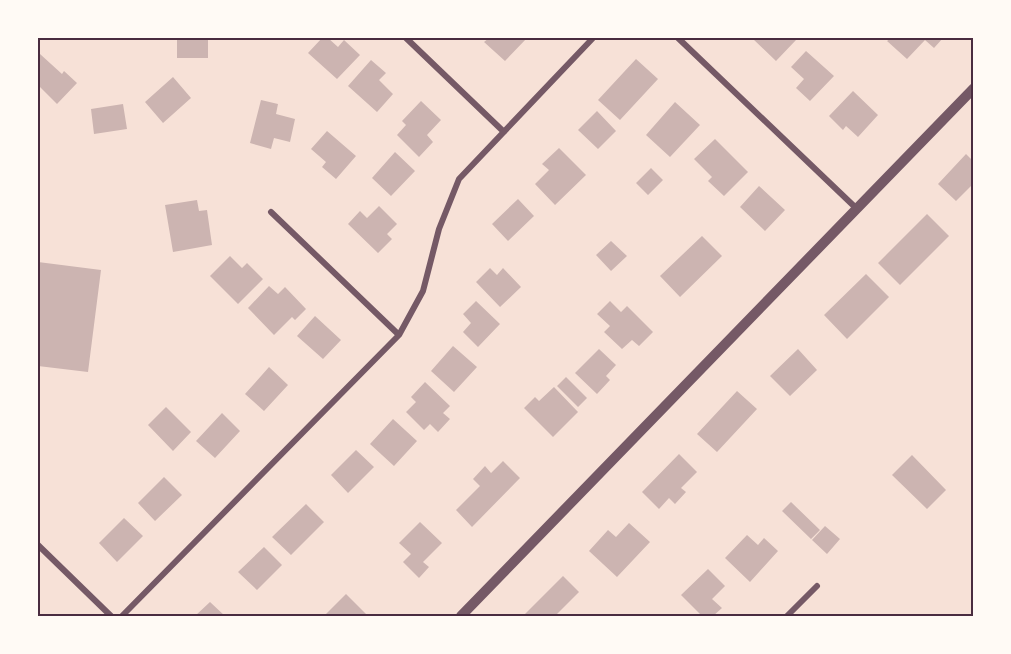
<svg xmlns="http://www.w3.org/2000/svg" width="1011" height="654" viewBox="0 0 1011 654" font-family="'IBM Plex Serif',serif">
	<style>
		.building { fill: #ccb4b1 }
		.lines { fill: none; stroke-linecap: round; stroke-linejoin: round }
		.minor { stroke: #755966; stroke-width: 6 }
		.tertiary { stroke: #755966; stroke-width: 10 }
		.neatline { fill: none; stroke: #4a2c40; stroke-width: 2 }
	</style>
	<rect width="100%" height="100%" fill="#f7e1d7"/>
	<path class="building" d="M177,38H208V58H177Z
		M322,38H328L338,47L344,40L360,55L337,79L308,53Z
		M489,38H527L505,61L484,42Z
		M755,38H793L796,40L776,61L753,39Z
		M891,38H943L934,48L925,40L907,59L887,41Z
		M806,51L834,76L810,101L796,88L804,79L791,67Z
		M40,54L62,74L64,71L77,83L57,104L38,85V57Z
		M636,59L658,79L620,120L598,100Z
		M371,60L386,73L379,80L393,94L377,112L348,86Z
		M173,77L191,98L163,123L145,102Z
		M853,91L878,115L858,137L846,126L843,130L829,116Z
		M261,100L278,104L276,114L295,119L290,142L274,138L271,149L250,143Z
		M421,101L441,120L427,135L433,142L419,157L397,135L406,125L402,121Z
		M675,102L700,125L670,157L646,135Z
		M123,104L127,129L94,134L91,109Z
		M597,111L616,131L598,149L578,130Z
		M327,131L356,156L336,179L322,167L326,162L311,149Z
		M715,139L748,172L724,196L708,181L712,177L694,159Z
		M559,148L586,175L555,205L535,184L549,170L542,164Z
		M395,152L415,171L391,196L372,178Z
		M966,154L974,162V183L956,201L938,184Z
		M651,168L663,180L648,195L636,183Z
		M759,186L785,210L765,231L740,207Z
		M518,199L534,216L508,241L492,224Z
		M197,200L199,211L207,210L212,245L173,252L165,205Z
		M379,206L397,224L387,234L392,239L378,253L348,224L360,211L367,218Z
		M927,214L949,236L900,285L878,263Z
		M702,236L722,256L680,297L660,276Z
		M611,241L627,256L611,271L596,255Z
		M230,256L242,268L247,263L263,279L238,304L210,276Z
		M38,262L101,270L88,372L38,366Z
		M490,268L497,275L503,268L521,287L500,307L476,282Z
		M866,274L889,297L847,339L824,315Z
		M269,286L278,294L285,287L306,309L295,320L292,317L274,335L248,308Z
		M476,301L500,324L478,347L463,332L471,323L463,314Z
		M610,301L621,312L627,306L653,332L639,346L632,340L622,349L604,332L610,326L597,314Z
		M315,316L341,340L323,359L297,336Z
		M453,346L477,367L454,392L431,371Z
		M599,349L616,365L606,376L610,380L597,394L575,373Z
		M798,349L817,370L790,396L770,376Z
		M269,367L288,385L264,411L245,394Z
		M566,377L587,398L578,407L557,386Z
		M425,382L450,406L443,413L450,419L438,432L430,424L424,430L406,412L416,402L411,397Z
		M554,387L578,412L553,437L524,408L535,397L539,401Z
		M737,391L757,409L717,452L697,434Z
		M166,407L191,432L173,451L148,425Z
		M222,413L240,431L215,458L196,441Z
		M393,419L417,441L394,466L370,444Z
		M356,450L374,467L348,493L331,475Z
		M679,454L697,472L681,488L686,492L675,504L669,498L659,509L642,492Z
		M912,455L946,490L927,509L892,475Z
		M503,461L520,478L472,527L456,510L480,486L473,479L485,466L491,473Z
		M164,477L182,495L155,521L138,503Z
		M791,502L820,530L811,539L782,511Z
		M306,504L324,522L291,555L272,537Z
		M124,518L143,536L117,562L99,543Z
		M420,522L442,543L423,562L429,567L419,578L403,562L411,554L399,543Z
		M629,523L650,542L617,577L589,551L608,530L616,537Z
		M825,526L840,539L827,554L812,540Z
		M747,535L758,545L764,538L778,551L750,582L725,558Z
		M264,547L282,565L257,590L238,572Z
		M708,569L725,586L712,599L722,608L713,616H702L681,595Z
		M563,576L579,592L555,616H528L525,614Z
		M346,594L368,616H324Z
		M210,602L225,616H195Z"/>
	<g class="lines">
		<path class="minor" d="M406,38L504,132
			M678,38L856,208
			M271,212L399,335
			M38,545L111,616
			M122,616L399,335L423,291L439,229L459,179L593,38
			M787,616L817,586"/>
		<path class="tertiary" d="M461,616L974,88"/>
	</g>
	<rect width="1011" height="654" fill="none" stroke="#fffaf5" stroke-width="78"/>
	<rect x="39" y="39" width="933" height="576" class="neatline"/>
</svg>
